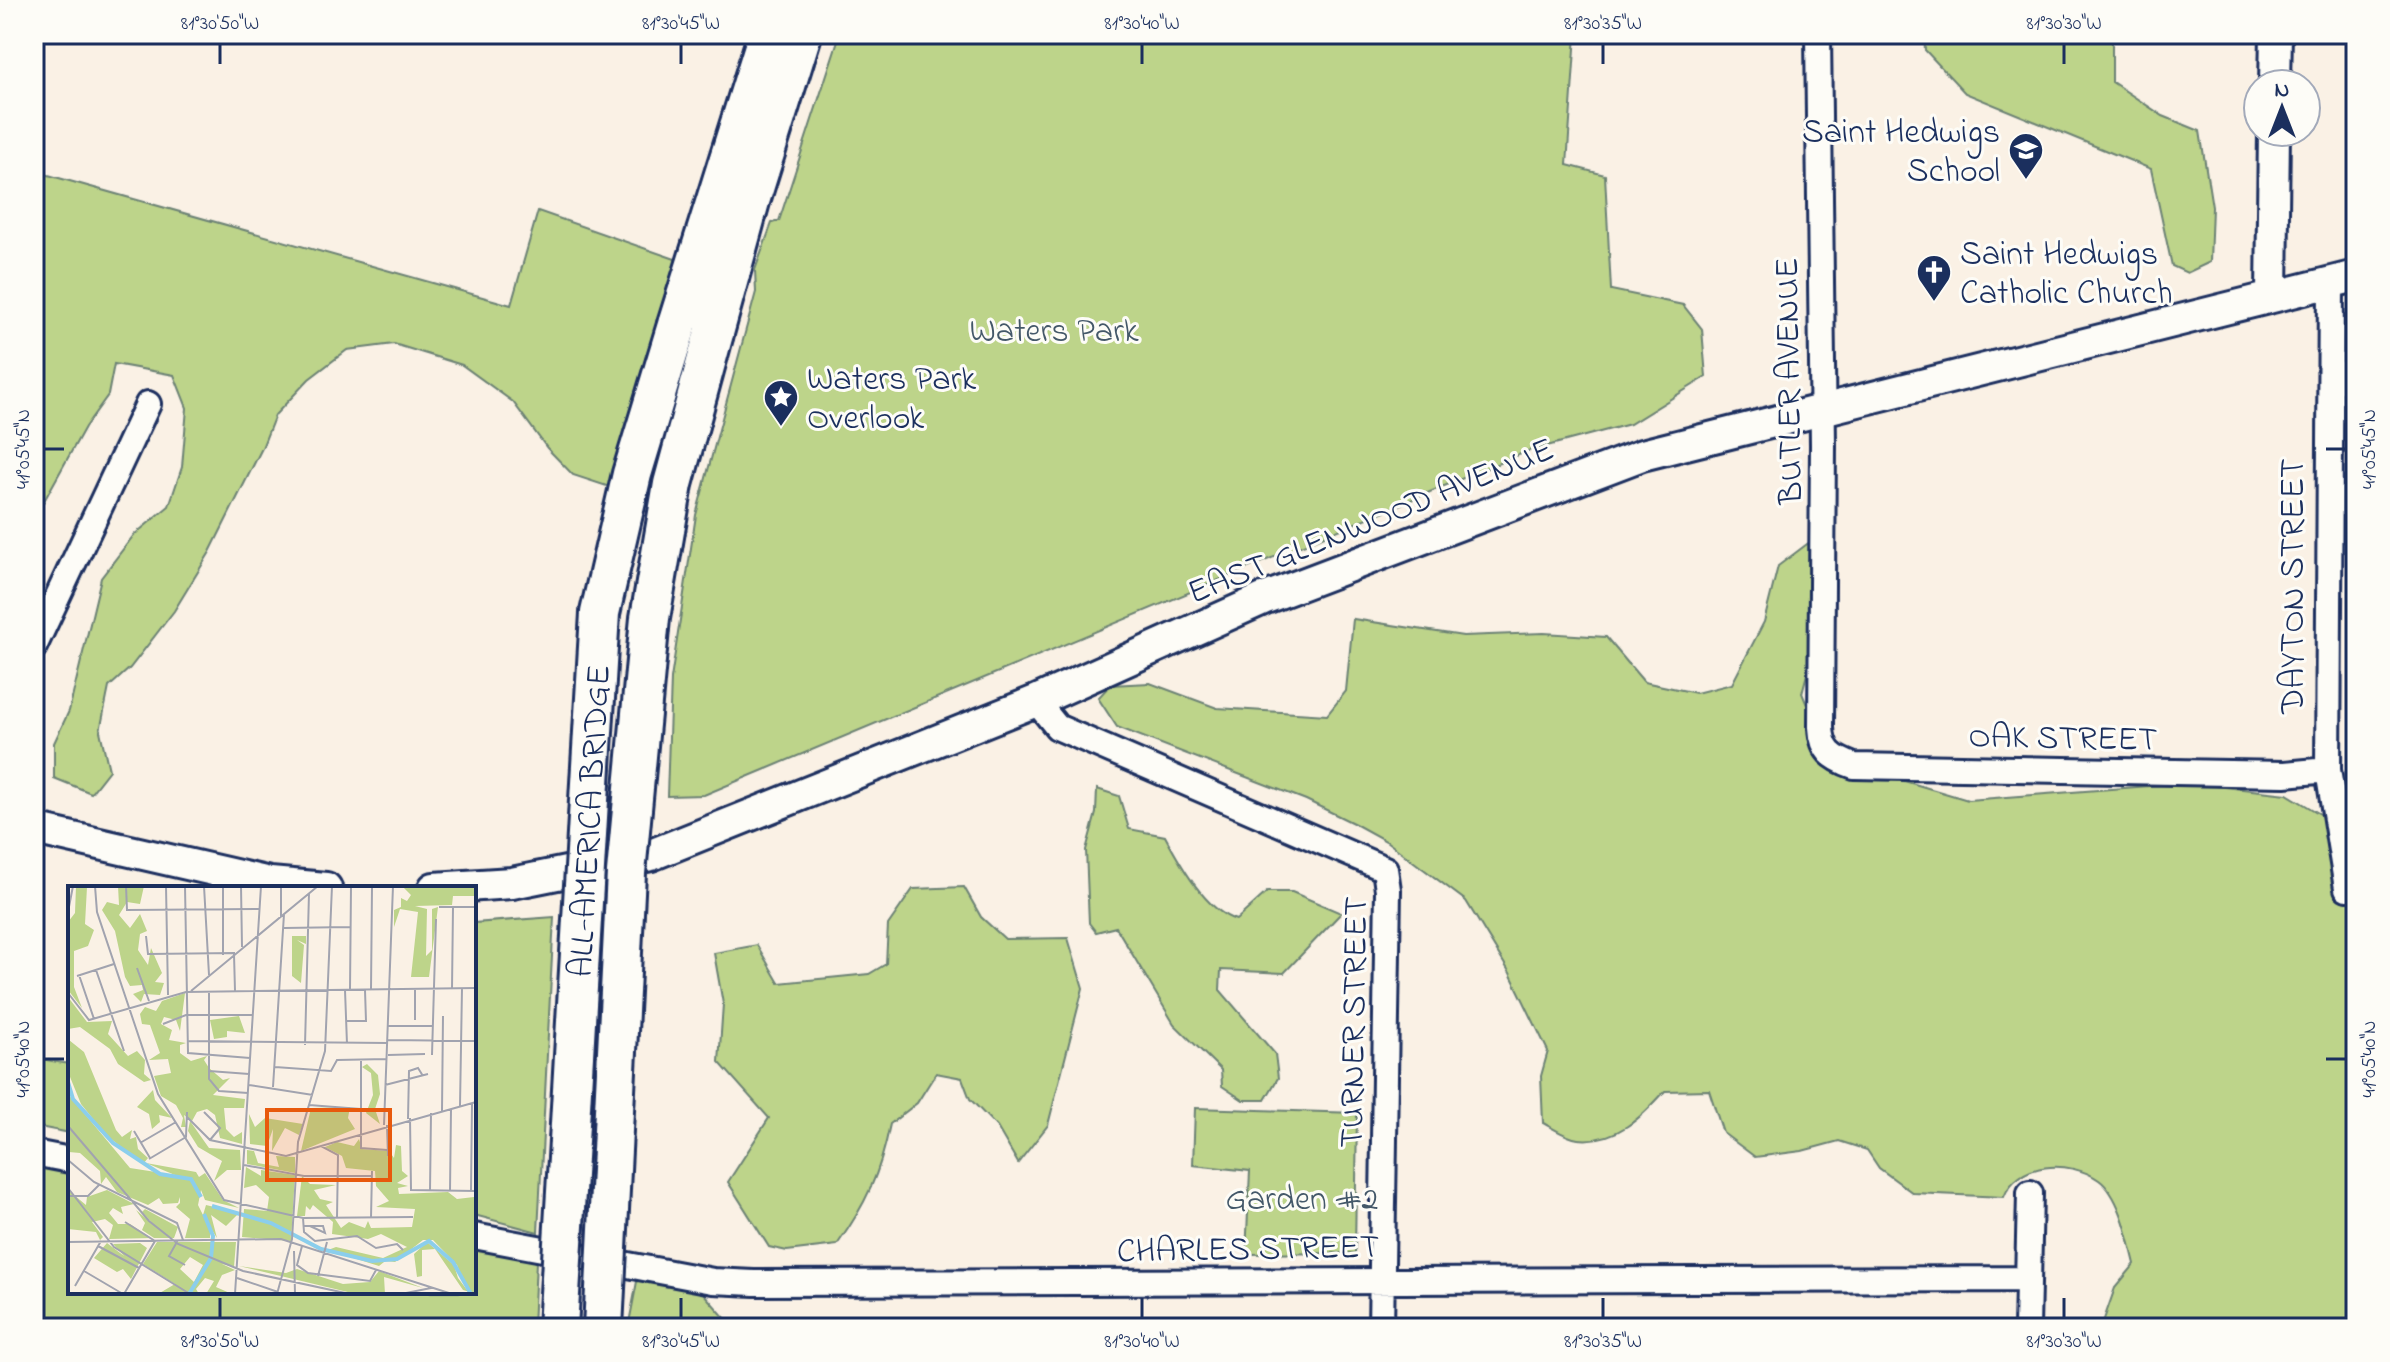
<svg xmlns="http://www.w3.org/2000/svg" width="2390" height="1362" viewBox="0 0 2390 1362" font-family="'Indie Flower',sans-serif">
	<style>
		.green { fill: #bdd48a; stroke: #6c8274; stroke-width: 2 }
		.lines { fill: none; stroke-linecap: round; stroke-linejoin: round }
		.minor-casing { stroke: #1b2f5e; stroke-width: 30 }
		.tertiary-casing { stroke: #1b2f5e; stroke-width: 36 }
		.primary-casing { stroke: #1b2f5e; stroke-width: 44 }
		.minor { stroke: #fdfcf7; stroke-width: 24 }
		.tertiary { stroke: #fdfcf7; stroke-width: 30 }
		.primary { stroke: #fdfcf7; stroke-width: 38 }
		.primary-bridge-casing { stroke: #1b2f5e; stroke-width: 44; stroke-linecap: butt }
		.primary-bridge { stroke: #fdfcf7; stroke-width: 38 }
		.ticks { fill: none; stroke: #1b2f5e; stroke-width: 3 }
		.labels { text-anchor: middle; stroke-width: 6; stroke-linejoin: round; paint-order: stroke }
		.poi-label { font-size: 34px; fill: #1b2f5e; stroke: #fdfcf7; text-anchor: start }
		.park-label { font-size: 34px; fill: #445869; stroke: #fdfcf7 }
		.street-label { font-size: 34px; fill: #1b2f5e; stroke: #fdfcf7 }
		.inset-river { fill: none; stroke: #8bceec; stroke-width: 4 }
		.inset-road { fill: none; stroke: #a1a3af; stroke-width: 2 }
		.view { fill: #e8590c; fill-opacity: 0.15; stroke: #e8590c; stroke-width: 4 }
		.inset-edge { fill: none; stroke: #1b2f5e; stroke-width: 4 }
		.neatline { fill: none; stroke: #1b2f5e; stroke-width: 3 }
		.ticks-label { font-size: 20px; text-anchor: middle; fill: #1b2f5e }
	</style>
	<rect width="100%" height="100%" fill="#faf1e5"/>
	<filter id="ink" filterUnits="userSpaceOnUse"><feTurbulence type="fractalNoise" baseFrequency=".0125" numOctaves="2"/><feDisplacementMap in="SourceGraphic" scale="16" xChannelSelector="R" yChannelSelector="G"/><feConvolveMatrix kernelMatrix="1 2 1 2 8 2 1 2 1" color-interpolation-filters="sRGB"/></filter>
	<g filter="url(#ink)">
		<path class="green" d="M840,34H1576L1567,165L1605,175L1611,290L1683,305L1702,329L1706,377L1630,424L1528,451L704,795L667,796L671,679L696,515L756,292L755,270L772,223L779,221Z
			M1924,34H2112V82L2163,116L2200,131L2212,207L2210,262L2187,273L2172,266L2151,169L1965,93L1925,50Z
			M34,171L511,305L538,211L695,266L628,493L573,475L547,448L513,402L462,365L394,344L347,350L309,379L275,415L262,448L210,552L174,611L130,668L109,687L100,731L109,770L91,793L54,778V743L69,711L101,578L134,535L169,506L182,467L187,408L174,375L114,364L108,395L85,427L34,519Z
			M1815,538L1814,647L1802,693L1822,742L1854,766L1968,800L2189,783L2287,794L2320,814L2356,800V1328H2101L2115,1288L2135,1264C2129,1240 2120,1195 2099,1180C2069,1159 2017,1162 2004,1197L1913,1193L1879,1168L1867,1150L1839,1141L1802,1151L1755,1157L1723,1133L1709,1090L1665,1091C1642,1117 1616,1143 1578,1139C1567,1138 1553,1128 1543,1123L1541,1076L1548,1051L1510,973L1466,901L1386,841L1355,824L1306,800L1117,727L1098,698L1110,685L1150,683L1217,708L1327,715L1346,691L1353,619L1463,636L1544,633L1606,637L1644,682L1696,693L1732,684L1764,622L1778,566Z
			M1097,789L1119,796L1129,829L1165,836C1180,864 1206,911 1236,920L1267,892H1292L1341,913L1284,973L1221,970L1220,990L1275,1054L1278,1078L1265,1100H1243L1222,1086L1221,1070L1174,1024L1116,927L1096,932L1089,923L1086,850L1096,813Z
			M964,887L981,917L1005,939L1068,938L1083,988L1048,1125L1018,1163L997,1127L970,1099L962,1078L936,1073L917,1103L890,1124C880,1174 866,1204 837,1245L787,1251L769,1247L728,1182L769,1118L719,1062L723,1004L714,953L757,945L779,983L869,974L886,964L888,925L913,889Z
			M554,917L552,956L538,1232L474,1215V923Z
			M34,1058L70,1064V1133L34,1126Z
			M1195,1108L1357,1113L1355,1253L1246,1254L1250,1171L1193,1165Z
			M34,1166L70,1173V1292H474V1248L536,1261L533,1328H34Z
			M640,1266L688,1276L734,1328H628Z"/>
		<g class="lines">
			<g class="minor-casing">
				<path id="minor" d="M1818,34L1823,445L1821,727C1822,751 1832,758 1854,766L2285,774L2328,770
					M2331,283L2328,770L2347,888
					M34,647L148,404
					M1036,701L1057,727L1385,869L1388,890L1381,1328
					M34,1153L70,1160
					M474,1236L713,1281L754,1283L2027,1279
					M2027,1328L2030,1193"/>
			</g>
			<g class="tertiary-casing">
				<path id="tertiary" d="M2275,84L2276,34
					M2272,295L2274,132
					M34,829L270,883L326,888
					M434,888L512,883L651,855L1036,701L1263,599L1642,455L2356,276"/>
			</g>
			<g class="primary-casing">
				<path id="primary" d="M677,325L768,34
					M714,333L750,201L802,34"/>
			</g>
			<use href="#minor" class="minor"/>
			<use href="#tertiary" class="tertiary"/>
			<use href="#primary" class="primary"/>
			<g class="primary-bridge-casing">
				<g id="primary-bridge">
					<path id="s1" d="M558,1328L600,613L632,474L677,325"/>
					<path d="M603,1328L626,873L650,618L673,484L714,333"/>
				</g>
			</g>
			<use href="#primary-bridge" class="primary-bridge"/>
		</g>
	</g>
	<path class="ticks" d="M220,44V64M681,44V64M1142,44V64M1603,44V64M2064,44V64M44,449H64M2326,449H2346M44,1059H64M2326,1059H2346M220,1298V1318M681,1298V1318M1142,1298V1318M1603,1298V1318M2064,1298V1318"/>
	<defs>
		<g id="school-pin" transform="scale(1.8)"><path d="M0 17L-7.5 6A9.5 9.5 0 1 1 7.5 6Z" fill="#1b2f5e" stroke="#fdfcf7"/><path d="M0-5L7-2L0 1L-7-2ZM-4 1L0 2.5L4 1V4Q0 6-4 4Z" fill="#fff"/></g>
		<g id="church-pin" transform="scale(1.8)"><path d="M0 17L-7.5 6A9.5 9.5 0 1 1 7.5 6Z" fill="#1b2f5e" stroke="#fdfcf7"/><path d="M-1.2-6h2.4v3.5h3.3v2.4h-3.3V6h-2.4V-.1h-3.3v-2.4h3.3Z" fill="#fff"/></g>
		<g id="sight-pin" transform="scale(1.8)"><path d="M0 17L-7.5 6A9.5 9.5 0 1 1 7.5 6Z" fill="#1b2f5e" stroke="#fdfcf7"/><path d="M0-6L1.8-2.2L6-1.7L2.9 1.2L3.7 5.4L0 3.3L-3.7 5.4L-2.9 1.2L-6-1.7L-1.8-2.2Z" fill="#fff"/></g>
	</defs>
	<g fill-rule="evenodd">
		<use href="#school-pin" x="2026" y="150"/>
		<use href="#church-pin" x="1934" y="272"/>
		<use href="#sight-pin" x="781" y="397"/>
	</g>
	<g class="labels">
		<g class="poi-label">
			<text x="2000" y="142" text-anchor="end">Saint Hedwigs<tspan x="2000" dy="39">School</tspan></text>
			<text x="1960" y="264">Saint Hedwigs<tspan x="1960" dy="39">Catholic Church</tspan></text>
			<text x="807" y="389">Waters Park<tspan x="807" dy="39">Overlook</tspan></text>
		</g>
		<g class="park-label">
			<text x="1054" y="341">Waters Park</text>
			<text x="1302" y="1209">Garden #2</text>
		</g>
		<g class="street-label">
			<text transform="translate(1787 381) rotate(-91)" y="12">BUTLER AVENUE</text>
			<text transform="translate(1370 519) rotate(-22)" y="12">EAST GLENWOOD AVENUE</text>
			<text transform="translate(2291 586) rotate(-90)" y="12">DAYTON STREET</text>
			<text transform="translate(2063 736) rotate(1)" y="12">OAK STREET</text>
			<text dy="12" stroke="none"><textPath href="#s1" startOffset="508">ALL-AMERICA BRIDGE</textPath></text>
			<text transform="translate(1352 1022) rotate(-89)" y="12">TURNER STREET</text>
			<text transform="translate(1248 1247) rotate(-1)" y="12">CHARLES STREET</text>
		</g>
	</g>
	<g transform="translate(68 886)">
		<rect width="408" height="408" fill="#faf1e5"/>
		<path d="M8,0L19,1L17,38L26,44L20,60L6,65V101L14,122L0,104V36L7,27ZM50,0H76L72,18L59,16L51,29L62,42L72,28L79,45L72,48L70,64L80,79L83,62L94,87L87,96L96,97L92,109L76,108L73,116L65,108L75,104L74,99L62,100L57,91L47,45L34,24L39,16L51,19ZM334,0H408V10H385L384,19L347,20L359,23L358,70L364,64V23L370,21L361,91H343L350,26L332,23L326,41V24L333,21V12L339,15L343,9ZM224,50H238V58L229,54L236,59L233,97L224,90ZM117,107L112,145L108,134L96,131L93,138L104,144L101,154L118,157L112,159V167L123,175L139,170L136,174L141,182L155,194L162,192L145,209L177,213L176,222H156L158,243L166,251L174,246V258L152,252L147,229L139,223L129,226L124,235L116,229L118,241H113L115,232L108,219L93,210L86,190L103,187L100,173L81,174L92,167L82,139L74,138L72,128L77,121L88,125L94,115ZM0,111L19,136L44,135L40,148L60,170L69,165L77,174L76,188L83,194L76,196L50,178L42,163L12,141L0,143ZM171,130L177,147L159,145V151L146,153L142,134ZM1,154L16,166L48,244L54,251L64,244L62,253L68,251L70,263L80,272L75,278L38,249L13,218L0,186ZM299,178L310,189L312,208L307,223L312,238L298,227L305,209L303,187L294,181ZM85,204L87,214L104,232L91,229L92,236L84,243L81,228L69,221ZM0,208L62,282L107,289L78,277L128,286L131,291L137,287L155,314L171,322L137,314L133,304L130,319L135,329L138,319L171,327L158,340L143,329L149,352L142,341V352H117L122,333L108,321L112,317V311L110,317L95,318L91,312L80,319L49,306L38,291L33,298L32,285L12,267L1,266ZM282,221L280,232L287,243L233,265L243,222ZM181,228L187,241L197,232L235,238L231,249L217,242L204,265L205,243L199,260L182,258ZM122,235L141,262L172,264L173,284H159L146,295L154,275L130,261L120,245ZM291,253L294,263L321,265L326,272L328,259L333,260L334,285L340,290L329,297L340,300L330,302L331,308L380,306L389,313L406,311L408,408L395,404L367,363L354,364V390L349,391L346,368L359,356L386,379L390,392L399,404L389,379L365,354H355L327,376L308,374L316,376L311,380L260,364L268,361L315,372L339,361L313,348L300,353L264,348L265,336L245,319L242,324L238,320L237,330H229L234,290L242,298L268,299L246,304L252,313L265,316L258,319L273,342L281,336L297,342L300,335L303,342L344,341L347,323L308,321L321,315L308,300L307,285L278,282L274,270L257,261L269,256L286,260ZM179,264L186,265L190,277L211,281L208,270L227,271V287L179,278ZM178,281L193,290V284L227,289L223,355L174,351L176,323L199,325L201,311L188,299L176,302ZM0,304L18,319L19,311L39,304L66,318L53,321L55,328L45,322L41,327L50,338H62L83,352L41,353L45,339L37,333L24,336L35,351L32,354L28,346L0,343ZM77,323L110,341L106,352H86L74,344L77,337L68,324L87,340L74,326ZM89,356H168L166,381L154,378L167,384L154,389L148,401L164,408H138L146,395L137,392L128,403L131,408H90L107,398L75,378ZM122,371L135,379L126,396L112,383ZM39,357L56,370L45,358L72,357L79,362L63,393L55,383L49,386L26,372ZM171,380L218,387L229,383L275,398L302,396L311,385L355,402L316,391L317,408H288Z" fill="#bdd48a" fill-rule="evenodd"/>
		<path class="inset-river" d="M0,196L5,213L45,257L92,288L123,293L133,311M144,320L203,337L253,363L304,375L329,373L361,355L385,376L403,408M121,408L143,372L145,350L136,328"/>
		<path class="inset-road" d="M27,0L29,26L90,208L156,314L235,332L345,331M58,0L59,24L192,23M98,0L100,109M117,0L120,167L182,172M136,0L141,89M155,0V69M173,0L174,61M213,0V31M283,1H325M371,21H408M0,26L5,0M216,42L282,41M78,50L80,68L167,67M166,68L167,105M69,82L81,115M28,84L56,165M11,89L26,133M9,90L46,78M384,103L385,21M277,104L279,158M282,104L283,0M303,104L304,1M123,105L250,0M141,105V193L151,205L180,207M0,107L21,134L118,106L408,102M347,134V103M278,135H298L297,104M95,138L118,129H185M319,140H365M320,154L408,155M119,155L320,157M237,159L241,7M320,169L357,168M364,169L368,33M293,173V262L319,264M207,181L263,185L269,174L319,173M141,185L181,188M181,199L245,209M317,199L360,188M205,201L216,28M241,219L293,223M392,220L394,102M374,225L375,130M136,226L152,242L142,254M119,231L142,254L218,270L408,216M342,232L343,304L408,305M340,233L341,185L350,182L355,190M316,239L325,0M319,239L320,270M0,240L81,335L110,358L175,385L282,408M66,245L82,272M72,257L108,236M253,260L270,269L269,332M81,273L118,251L119,226M0,274L26,296L109,337L115,354M176,279L236,290H303M0,302L46,361L122,408M362,305L363,227M382,305L383,223M403,305L404,217M0,310H20L31,299M235,332L236,346L247,355L289,350L308,362L329,358L335,364M303,332L304,285M235,340H255L257,347L242,340M110,354L101,370L117,379M0,356L213,353L384,408M30,360L71,382M234,360L229,379L240,387L302,395L308,384M226,365L227,408M16,385L55,408M250,390L259,356M169,392L210,406M7,400L33,355M56,408L87,355L57,336M167,408L193,0M209,408L224,353L230,256L257,165L264,0M333,408L363,402"/>
		<path class="view" d="M199,224H322V294H199Z"/>
		<rect width="408" height="408" class="inset-edge"/>
	</g>
	<rect width="2390" height="1362" fill="none" stroke="#fdfcf7" stroke-width="88"/>
	<g transform="translate(2282 108)"><circle r="38" fill="#fdfcf7" stroke="#a3aaba" stroke-width="2"/>
	<path d="M0-6L14 30L0 20L-14 30Z" fill="#1b2f5e"/>
	<text y="-12" font-size="22" font-weight="bold" text-anchor="middle" fill="#1b2f5e">N</text>
	</g>
	<rect x="44" y="44" width="2302" height="1274" class="neatline"/>
	<g class="ticks-label">
		<text x="220" y="29">81°30'50"W</text>
		<text x="681" y="29">81°30'45"W</text>
		<text x="1142" y="29">81°30'40"W</text>
		<text x="1603" y="29">81°30'35"W</text>
		<text x="2064" y="29">81°30'30"W</text>
		<text transform="translate(22 449) rotate(-90)" y="7">41°05'45"N</text>
		<text transform="translate(2368 449) rotate(-90)" y="7">41°05'45"N</text>
		<text transform="translate(22 1059) rotate(-90)" y="7">41°05'40"N</text>
		<text transform="translate(2368 1059) rotate(-90)" y="7">41°05'40"N</text>
		<text x="220" y="1347">81°30'50"W</text>
		<text x="681" y="1347">81°30'45"W</text>
		<text x="1142" y="1347">81°30'40"W</text>
		<text x="1603" y="1347">81°30'35"W</text>
		<text x="2064" y="1347">81°30'30"W</text>
	</g>
</svg>
